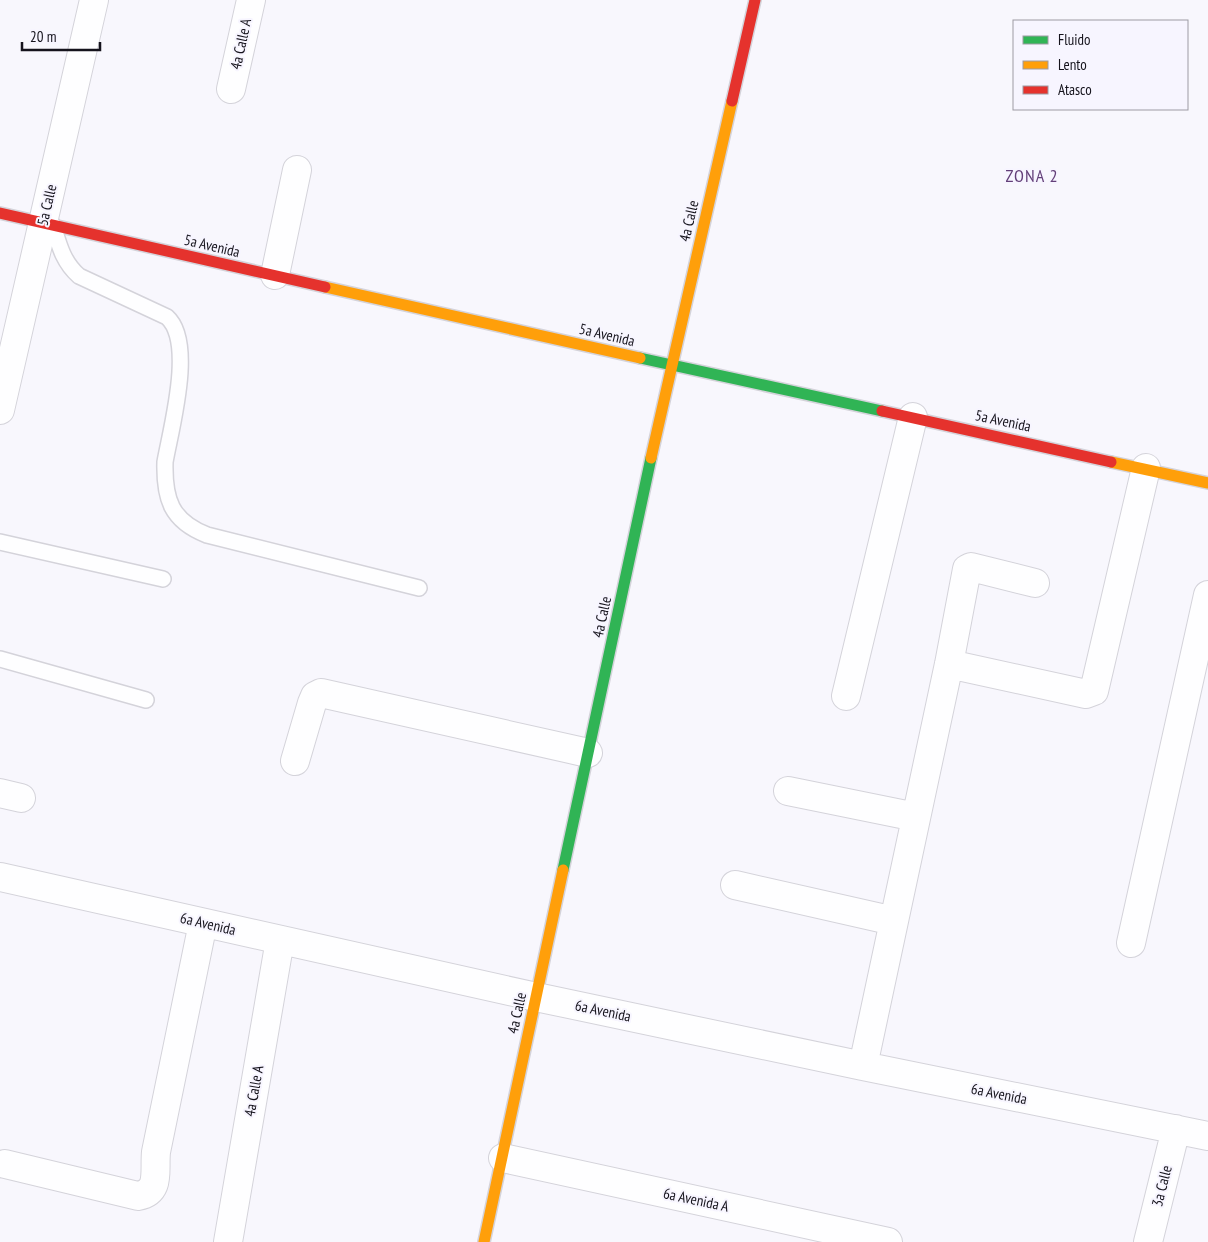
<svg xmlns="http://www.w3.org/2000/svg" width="1208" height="1242" viewBox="0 0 1208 1242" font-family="'PT Sans Narrow',sans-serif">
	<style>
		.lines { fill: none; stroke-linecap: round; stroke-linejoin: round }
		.lane-casing { stroke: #d4d3da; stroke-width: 18 }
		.street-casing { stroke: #d4d3da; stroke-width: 30 }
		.fast-casing { stroke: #d4d3da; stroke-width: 14 }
		.slow-casing { stroke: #d4d3da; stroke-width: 14 }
		.jam-casing { stroke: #d4d3da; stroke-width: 14 }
		.lane { stroke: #fefeff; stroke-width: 15 }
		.street { stroke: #fefeff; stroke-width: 28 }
		.fast { stroke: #30b455; stroke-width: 11 }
		.slow { stroke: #ff9f0a; stroke-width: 11 }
		.jam { stroke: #e5322d; stroke-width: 11 }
		.labels { text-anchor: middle; stroke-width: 4; stroke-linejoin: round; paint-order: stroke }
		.street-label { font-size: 15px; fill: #15131c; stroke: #f7f5ff }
		.quarter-label { font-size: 18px; letter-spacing: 1px; fill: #633f79; stroke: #f7f5ff }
	</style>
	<rect width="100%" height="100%" fill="#f8f7fd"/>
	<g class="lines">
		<g class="lane-casing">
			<path id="lane" d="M53,225C59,245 63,262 79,276L167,317C195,342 171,428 165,462C164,499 171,521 207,535L419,588
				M0,542L163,579
				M0,659L146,700"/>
		</g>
		<g class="street-casing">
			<path id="street" d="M231,89L251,0
				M275,275L297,170
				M0,410L94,0
				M949,664L1086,694L1094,691L1146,468
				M846,696L913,417
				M295,761L312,703L315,696L321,693L588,753
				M788,791L916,817
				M0,793L21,798
				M0,877L536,997L863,1066L1208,1136
				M735,885L894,921
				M1131,943L1208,595
				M863,1066L949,664L967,569L971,567L1035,583
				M503,1158L888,1242
				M5,1164L138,1196C161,1192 154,1171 156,1152L203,923
				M228,1242L280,940
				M1148,1242L1176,1129"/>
		</g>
		<g class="fast-casing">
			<path id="fast" d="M640,358L882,411
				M563,870L651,458"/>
		</g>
		<g class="slow-casing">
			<path id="slow" d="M325,287L640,358
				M651,458L732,101
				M1111,462L1208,483
				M484,1242L563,870"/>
		</g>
		<g class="jam-casing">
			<path id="jam" d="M732,101L755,0
				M0,213L325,287
				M882,411L1111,462"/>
		</g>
		<use href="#lane" class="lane"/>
		<use href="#street" class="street"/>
		<use href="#fast" class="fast"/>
		<use href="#slow" class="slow"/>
		<use href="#jam" class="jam"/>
	</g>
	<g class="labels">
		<g class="street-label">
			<text transform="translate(241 44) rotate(-78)" y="5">4a Calle A</text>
			<text transform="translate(47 205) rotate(-77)" y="5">5a Calle</text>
			<text transform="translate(689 221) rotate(-77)" y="5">4a Calle</text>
			<text transform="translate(212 246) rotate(13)" y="5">5a Avenida</text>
			<text transform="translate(607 335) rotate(13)" y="5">5a Avenida</text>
			<text transform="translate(1003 421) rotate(12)" y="5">5a Avenida</text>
			<text transform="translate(602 617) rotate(-78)" y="5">4a Calle</text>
			<text transform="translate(208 924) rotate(13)" y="5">6a Avenida</text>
			<text transform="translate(603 1011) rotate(12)" y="5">6a Avenida</text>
			<text transform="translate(517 1013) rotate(-78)" y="5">4a Calle</text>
			<text transform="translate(254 1091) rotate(-80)" y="5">4a Calle A</text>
			<text transform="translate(999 1094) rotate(11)" y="5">6a Avenida</text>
			<text transform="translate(1162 1186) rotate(-76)" y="5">3a Calle</text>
			<text transform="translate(696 1200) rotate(12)" y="5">6a Avenida A</text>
		</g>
		<g class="quarter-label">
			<text x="1032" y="182">ZONA 2</text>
		</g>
	</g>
	<rect x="1013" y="20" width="175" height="90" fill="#f7f5ff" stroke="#9d9ba4"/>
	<rect x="1023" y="36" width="25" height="8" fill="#30b455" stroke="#9d9ba4"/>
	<text x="1058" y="45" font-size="15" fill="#15131c">Fluido</text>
	<rect x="1023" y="61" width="25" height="8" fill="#ff9f0a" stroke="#9d9ba4"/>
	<text x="1058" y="70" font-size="15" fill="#15131c">Lento</text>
	<rect x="1023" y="86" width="25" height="8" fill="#e5322d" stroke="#9d9ba4"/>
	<text x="1058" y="95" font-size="15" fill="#15131c">Atasco</text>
	<path d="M22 42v8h78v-8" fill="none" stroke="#15131c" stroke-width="2.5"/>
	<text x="30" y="42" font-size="15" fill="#15131c" stroke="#f7f5ff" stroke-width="4" paint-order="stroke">20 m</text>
</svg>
